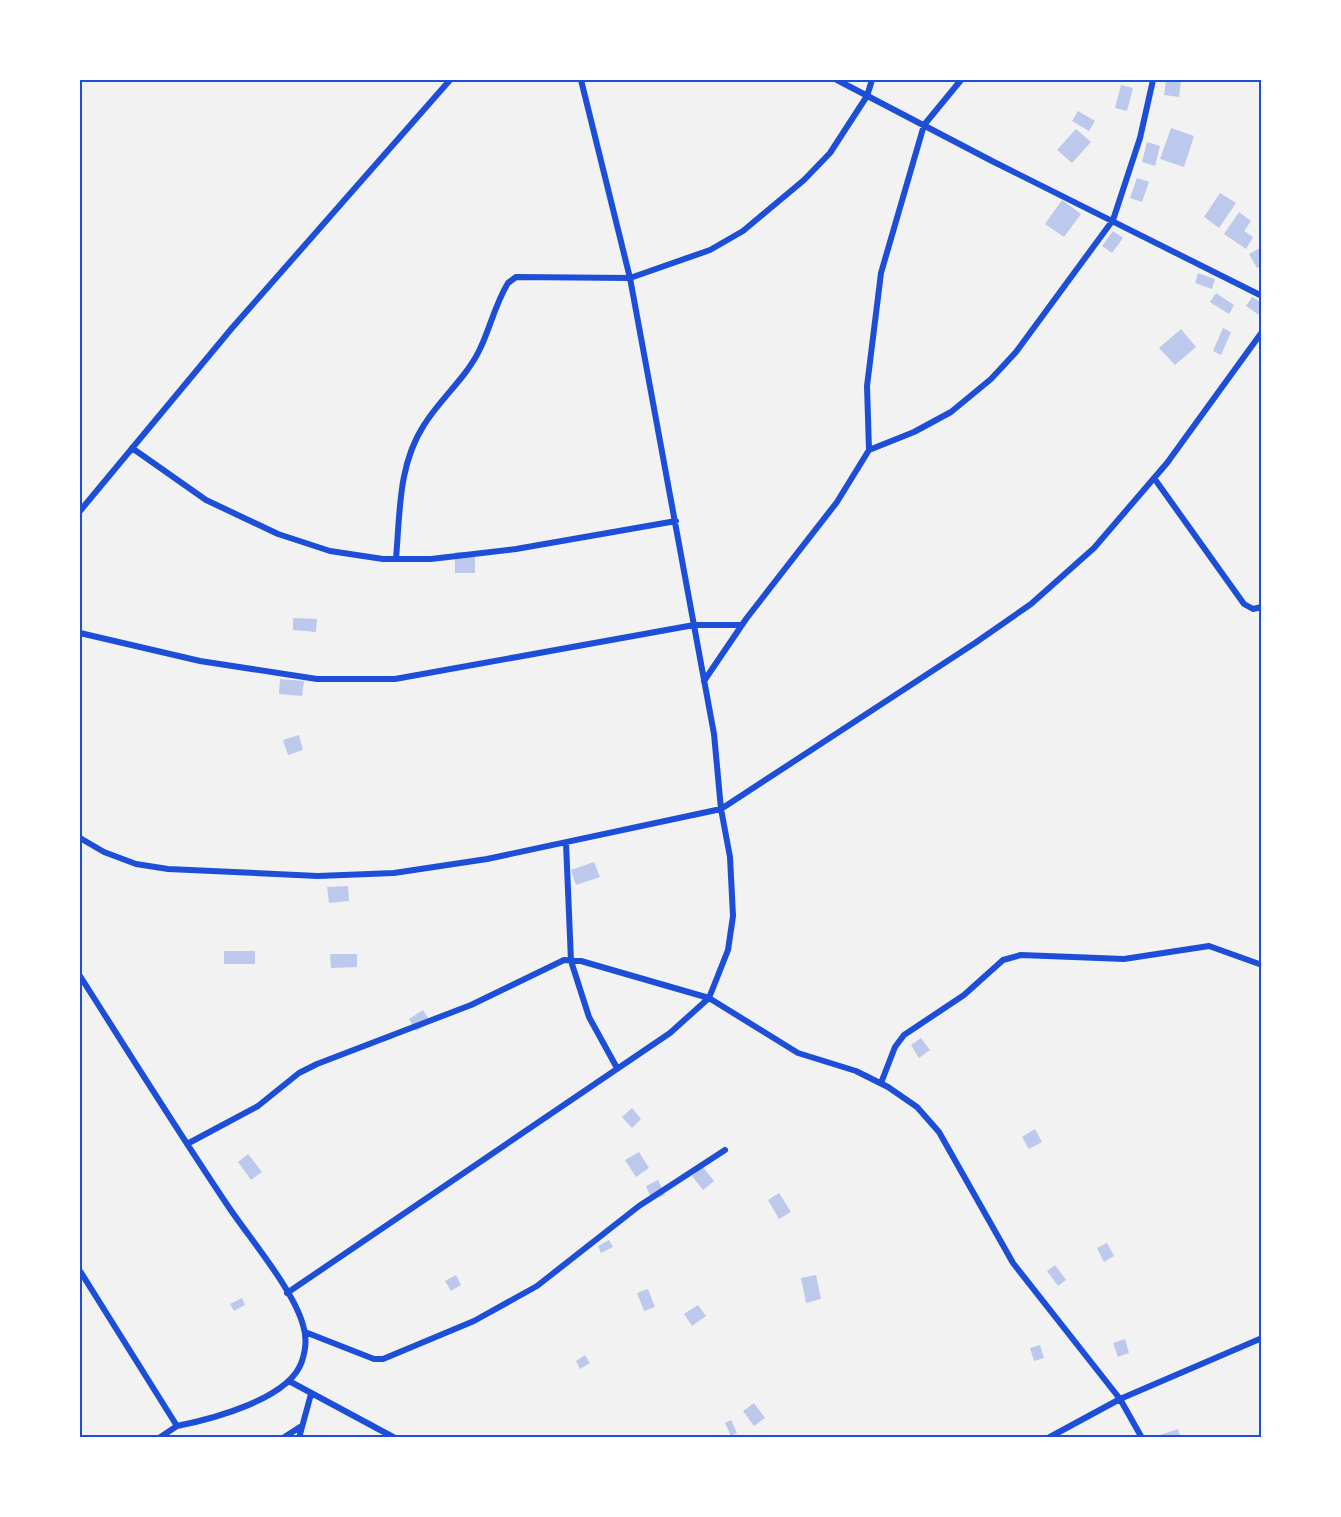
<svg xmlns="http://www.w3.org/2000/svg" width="1341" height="1517" viewBox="0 0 1341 1517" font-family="Signika,sans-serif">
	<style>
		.building { fill: #bdc9ec }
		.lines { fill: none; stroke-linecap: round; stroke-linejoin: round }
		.minor { stroke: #1d4ed8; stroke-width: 6 }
		.neatline { fill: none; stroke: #1d4ed8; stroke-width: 2 }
	</style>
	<rect width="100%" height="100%" fill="#f2f2f2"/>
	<path class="building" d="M1166,80H1181L1179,97L1164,95Z
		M1121,85L1133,88L1127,111L1115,108Z
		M1078,111L1095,121L1089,131L1072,121Z
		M1171,128L1194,136L1184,167L1160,159Z
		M1076,129L1091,142L1072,163L1057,150Z
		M1147,142L1160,146L1155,166L1142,162Z
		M1137,178L1149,182L1142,202L1130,198Z
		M1220,193L1236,203L1219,228L1204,217Z
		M1062,200L1081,214L1064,237L1045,224Z
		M1239,212L1251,221L1244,231L1253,237L1246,249L1224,234Z
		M1113,231L1123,238L1112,253L1102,246Z
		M1260,248L1262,265L1257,268L1249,254Z
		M1198,273L1215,279L1212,289L1195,283Z
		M1216,293L1234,305L1229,314L1210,302Z
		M1252,297L1262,303L1259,315L1246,306Z
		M1223,328L1231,332L1221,355L1213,351Z
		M1181,329L1196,347L1175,365L1159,348Z
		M455,552H475V573H455Z
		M293,618L317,619L316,632L293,630Z
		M280,679L304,681L302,696L279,694Z
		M299,735L303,750L288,755L283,740Z
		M594,862L600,877L576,885L571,870Z
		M348,886L349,901L329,903L327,887Z
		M224,951H255V964H224Z
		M330,954H357V967L331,968Z
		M423,1010L431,1022L416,1031L409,1019Z
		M921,1038L930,1050L919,1058L911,1045Z
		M632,1108L641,1119L632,1128L622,1117Z
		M1035,1129L1042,1142L1029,1149L1022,1137Z
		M639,1152L649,1168L636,1177L625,1160Z
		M248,1154L262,1172L251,1180L238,1162Z
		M703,1167L714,1181L703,1190L692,1176Z
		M658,1180L665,1195L652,1200L646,1186Z
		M779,1193L791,1212L779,1219L768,1200Z
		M609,1240L613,1247L601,1253L598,1246Z
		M1107,1243L1114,1256L1104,1262L1097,1248Z
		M1055,1265L1066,1280L1058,1286L1047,1271Z
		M456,1275L461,1285L451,1291L445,1281Z
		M816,1275L821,1299L806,1303L801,1278Z
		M648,1289L655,1307L644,1311L637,1293Z
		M242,1298L245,1305L234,1311L230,1304Z
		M698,1305L706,1316L692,1326L684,1314Z
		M1125,1339L1129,1353L1118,1357L1113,1343Z
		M1040,1345L1044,1358L1034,1361L1030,1348Z
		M585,1355L590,1363L580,1369L576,1361Z
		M754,1403L765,1418L754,1426L743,1411Z
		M731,1420L737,1433L731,1436L725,1423Z
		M1178,1429L1181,1438H1154V1437Z"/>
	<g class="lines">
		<path class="minor" d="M837,80L992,161L1262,296
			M132,448L206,500L278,534L330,551L383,559H431L516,549L676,521
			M869,450L867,386L881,273L924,125L961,80
			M1154,478L1244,604L1253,609L1262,607
			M80,511L232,328L450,80
			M396,559C400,513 398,465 424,425C440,399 465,379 479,351C490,329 495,304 508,283L516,277L630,278L710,250L743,231L804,180L830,153L867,96L872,80
			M80,633L200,661L317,679H395L694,625H742
			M704,681L746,619L837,502L869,450L914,432L951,412L991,379L1016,352L1113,220L1140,138L1153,80
			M80,838L104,852L136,864L168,869L318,876L394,873L487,859L721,809L975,643L1031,604L1094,548L1167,463L1262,332
			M566,843L571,961L589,1017L617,1068
			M80,976C129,1053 177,1130 228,1206C250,1239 293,1289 303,1325C307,1337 306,1349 302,1361C290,1399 212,1419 177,1426L80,1271
			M881,1083L895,1047L904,1035L964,995L1003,960L1021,955L1124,959L1209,946L1262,965
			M187,1144L258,1106L299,1073L317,1064L471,1005L564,960L581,961L709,998L798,1053L856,1071L888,1087L917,1107L939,1132L1013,1263L1120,1399L1142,1438
			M287,1293L670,1033L709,998L728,950L733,916L730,857L721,809L714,734L630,278L581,80
			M305,1332L374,1359H383L474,1321L537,1286L639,1206L725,1150
			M289,1381L395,1438
			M159,1438L177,1426
			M283,1438L300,1427
			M299,1438L311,1394
			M1048,1438L1120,1399L1262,1338"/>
	</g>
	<rect width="1341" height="1517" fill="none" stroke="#ffffff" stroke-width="162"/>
	<rect x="81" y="81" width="1179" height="1355" class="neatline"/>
</svg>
